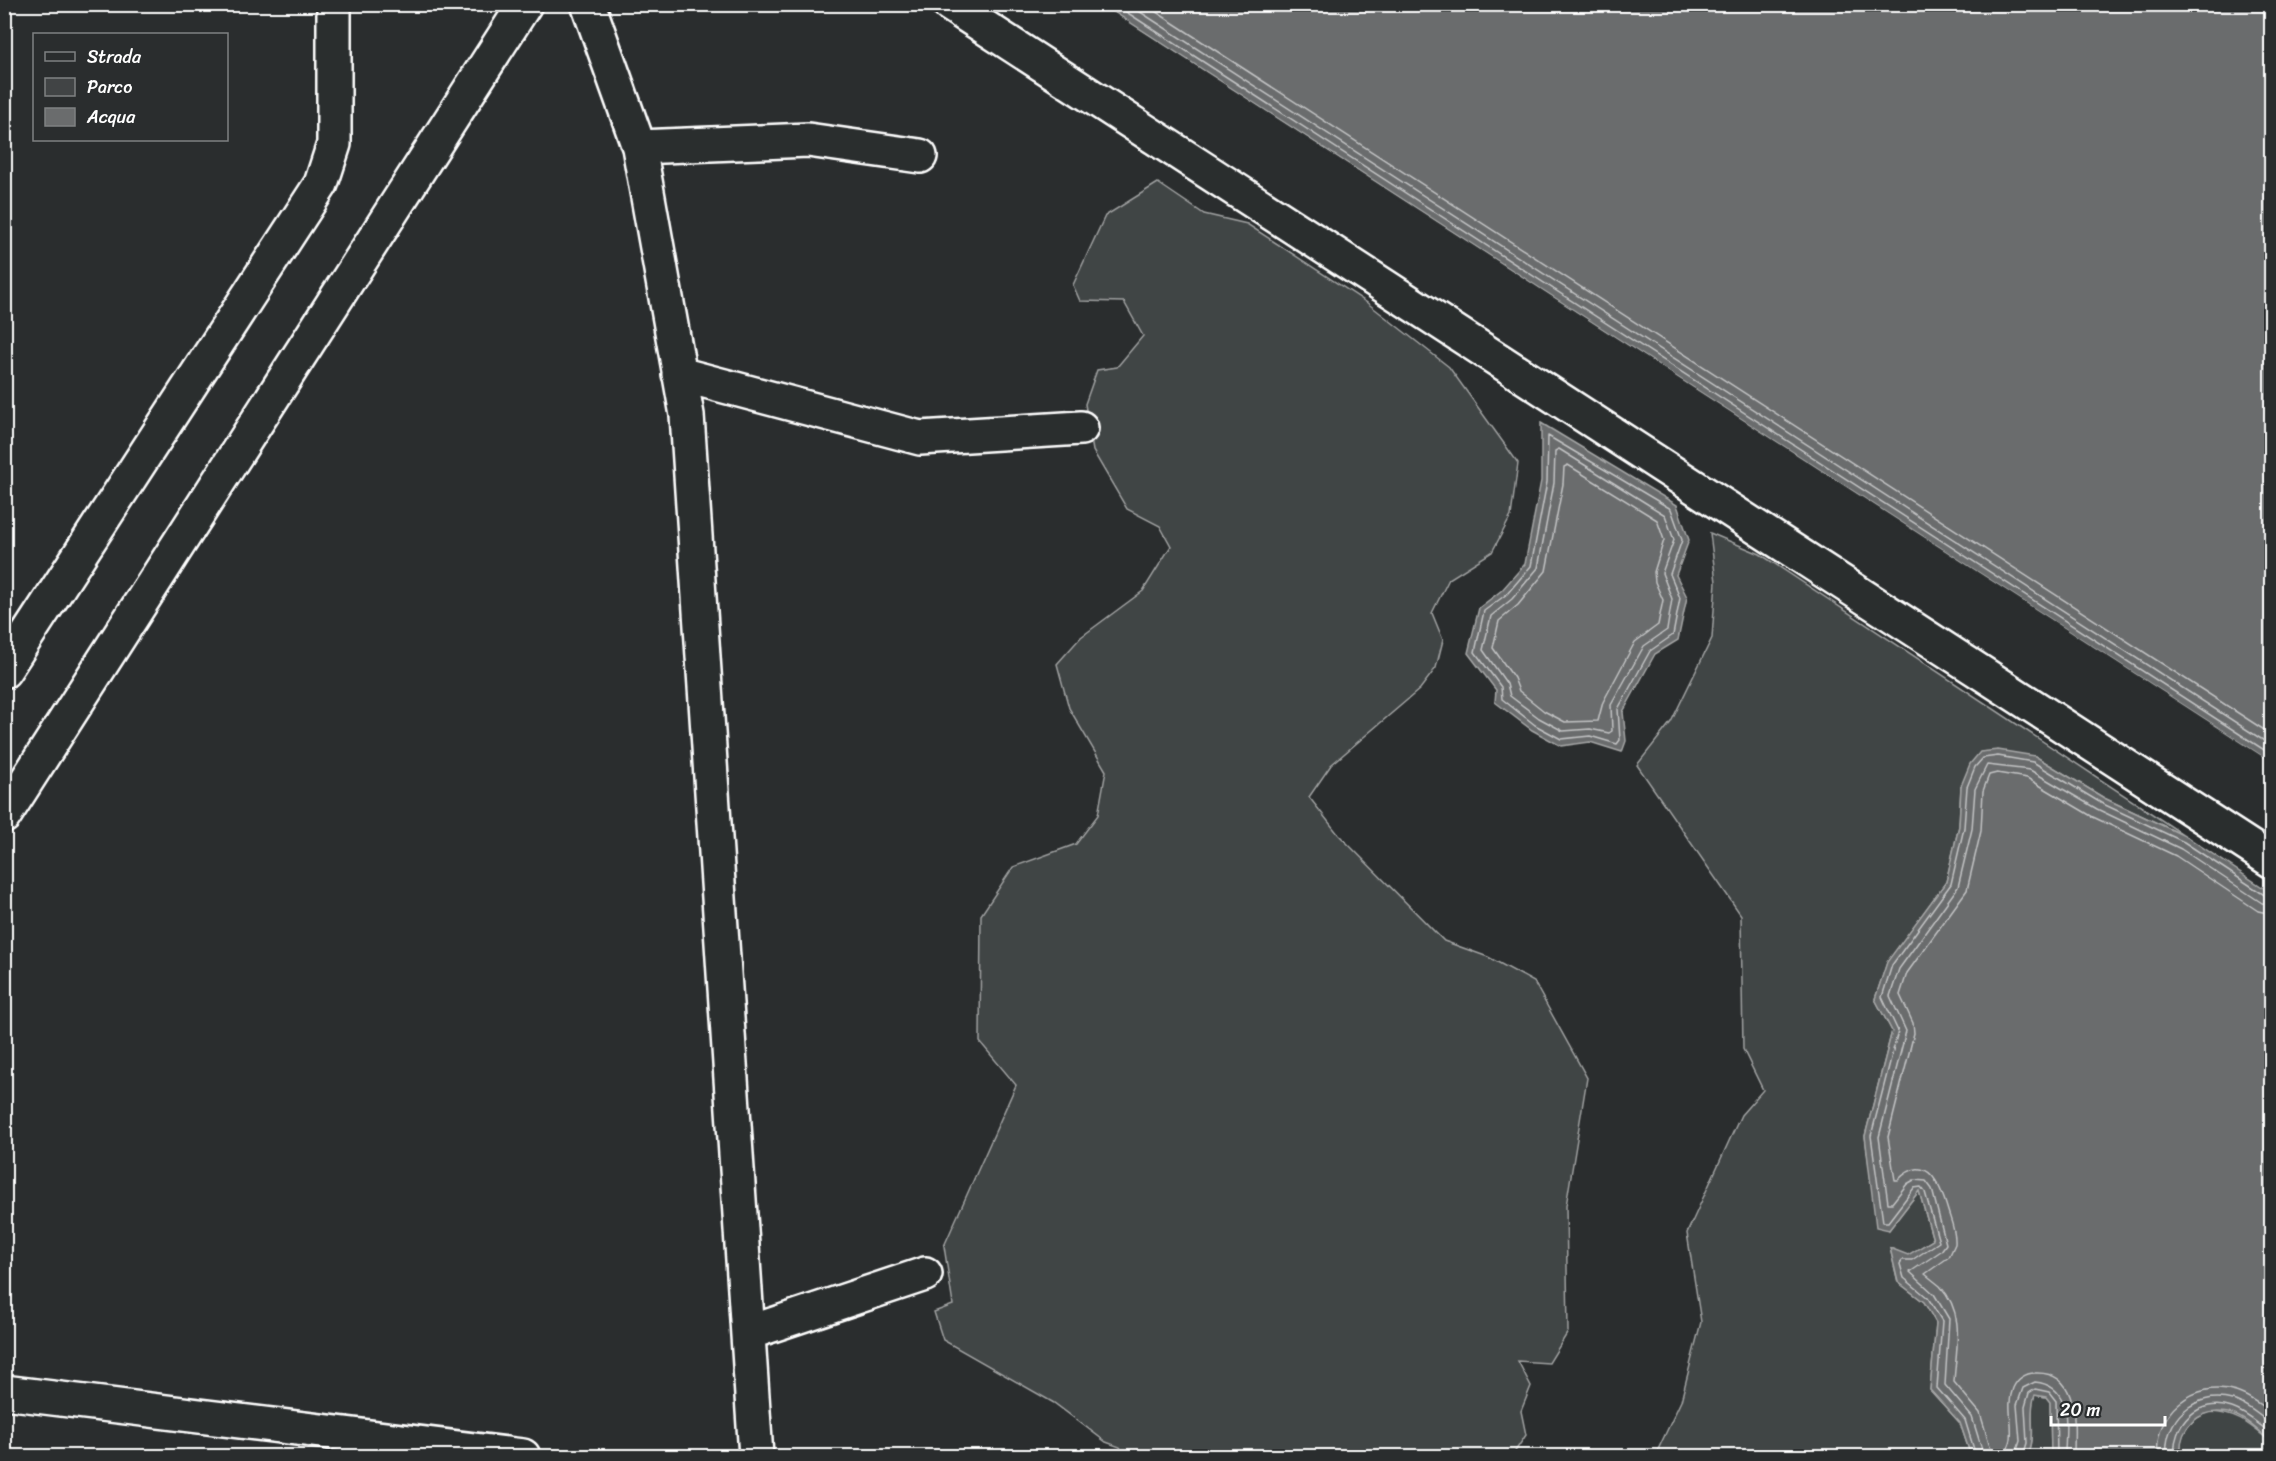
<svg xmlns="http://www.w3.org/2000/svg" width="2276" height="1461" viewBox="0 0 2276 1461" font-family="Sriracha,sans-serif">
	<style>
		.green { fill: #414445; stroke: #a0a2a2; stroke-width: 1.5 }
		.water { fill: #6a6c6d; stroke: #a6a7a7; stroke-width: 1.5 }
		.pier { fill: #2a2d2e }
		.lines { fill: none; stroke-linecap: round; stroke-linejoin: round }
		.shore { stroke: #c3c4c5; stroke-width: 1.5 }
		.minor-casing { stroke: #fff; stroke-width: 38 }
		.minor { stroke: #2a2d2e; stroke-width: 33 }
	</style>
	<rect width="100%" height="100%" fill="#2a2d2e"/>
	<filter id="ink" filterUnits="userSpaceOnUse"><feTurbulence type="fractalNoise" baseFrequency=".0167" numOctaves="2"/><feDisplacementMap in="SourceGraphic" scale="12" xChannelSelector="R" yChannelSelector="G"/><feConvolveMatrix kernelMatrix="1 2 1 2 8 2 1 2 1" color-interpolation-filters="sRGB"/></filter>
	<g filter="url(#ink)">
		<path class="green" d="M1158,183L1204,214L1247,224L1366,302L1449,367L1518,463L1511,516L1492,552L1449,579L1432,613L1443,640L1436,668L1420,689L1331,765L1309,797L1338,834L1444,941L1488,957L1534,982L1587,1078L1566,1206L1568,1332L1549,1363L1518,1361L1531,1386L1521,1411L1526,1435L1512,1456H1124L1120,1447L1106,1442L1054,1403L943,1340L934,1312L953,1305L944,1246L1016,1085L980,1042L981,915L1013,867L1076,844L1098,815L1106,771L1069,708L1057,664L1081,637L1143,591L1171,546L1160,526L1127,509L1093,451L1085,404L1097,370L1117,367L1143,336L1124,302L1080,301L1073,285L1105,216Z
			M1710,533L1760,554L2187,837L2104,798L2035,756L1961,786L1959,826L1946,882L1887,963L1875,999L1892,1031L1865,1136L1871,1180L1889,1230L1919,1191L1933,1240L1908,1256L1890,1248L1898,1282L1924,1302L1936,1323L1930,1390L1960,1423L1971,1456H1655L1681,1401L1701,1322L1687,1233L1741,1115L1763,1090L1743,1049L1741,915L1637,765L1671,722L1712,638L1716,582Z
			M2034,1395L2046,1397L2050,1402L2051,1456H2027C2038,1437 2028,1416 2034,1395Z
			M2210,1412C2238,1413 2250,1425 2271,1442V1456H2181C2178,1434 2189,1419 2210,1412Z"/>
		<path class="water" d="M1103,5H2271V762Z
			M1541,423L1677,505L1689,540L1676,575L1687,597L1678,640L1655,654L1623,712L1626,741L1622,752L1590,742L1561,746L1532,730L1495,702L1496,690L1468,653L1479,608L1502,590L1525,564L1541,481Z
			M1998,750L2035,756L2104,798L2187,837L2271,893V1442C2259,1432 2244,1416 2228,1413C2199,1407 2178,1428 2181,1456H2051L2050,1402L2046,1397L2035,1395C2027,1416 2038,1437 2027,1456H1971L1960,1423L1930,1390L1936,1323L1924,1302L1898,1282L1890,1248L1908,1255L1933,1240L1919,1191L1889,1230L1876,1227L1865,1136L1892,1031L1875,999L1887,962L1946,882L1959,826L1961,786L1970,764L1980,752Z"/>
		<path class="pier" d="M1100,4L2271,762L2272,765L1101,7Z"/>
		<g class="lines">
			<path class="shore" d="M1114,4L2272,755
				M1128,4L2272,746
				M1144,4L2272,735
				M1548,436L1671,509L1682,540L1670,574L1680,598L1673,635L1650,651L1618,709L1620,740L1617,744L1590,736L1561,739L1535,725L1502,699L1501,687L1475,652L1484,611L1507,594L1531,566L1547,482Z
				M1559,449L1665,515L1674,540L1662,573L1672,599L1667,630L1644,646L1611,705L1612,731L1609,733L1590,729L1563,731L1539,718L1510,696L1507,684L1483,650L1491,616L1512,599L1538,568L1554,483L1555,451Z
				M1568,465L1657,520L1664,540L1654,572L1655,582L1663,600L1658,625L1635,642L1603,702L1598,721L1565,722L1544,711L1519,691L1514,678L1493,648L1499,621L1518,605L1546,571L1563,484L1564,467Z
				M1976,1456L1965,1420L1937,1388L1942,1321L1928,1298L1904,1278L1900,1264L1902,1260H1912L1939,1242L1925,1192L1921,1187L1914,1188L1888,1222H1883L1871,1136L1898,1031L1882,997L1892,965L1951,884L1964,828L1967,787L1975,767L1983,758L1998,756L2033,762L2101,803L2184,842L2266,896L2272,897
				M1984,1456L1972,1417L1945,1385L1949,1319L1934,1294L1910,1272L1941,1251L1946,1244L1932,1189L1926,1181L1914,1180L1907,1184L1892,1203H1888L1879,1137L1906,1031L1890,996L1899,969L1958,887L1972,829L1975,789L1987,765L2030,770L2097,809L2181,849L2262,903L2272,905
				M1993,1456L1980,1413L1954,1382C1956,1348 1966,1314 1940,1286C1935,1282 1930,1278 1925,1274L1949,1257L1955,1244C1956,1232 1951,1221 1948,1211C1941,1187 1928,1150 1898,1180H1895L1888,1137L1914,1033L1913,1023L1900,995L1907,973L1967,890L1981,831L1983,791L1989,775L1997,773L2027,778L2093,817L2176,856L2258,911L2272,914
				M2006,1456C2006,1450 2010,1445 2011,1439C2013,1421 2006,1406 2013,1388C2017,1379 2025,1373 2035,1373C2081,1371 2074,1425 2074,1456
				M2015,1456L2020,1441L2017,1405L2023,1388L2035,1382C2074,1386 2065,1426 2065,1456
				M2023,1456L2027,1443L2025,1407L2029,1393L2035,1389L2049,1392L2056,1401L2057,1456
				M2158,1456C2153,1414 2194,1378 2236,1392C2249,1396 2261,1405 2272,1413
				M2167,1456C2163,1420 2195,1390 2232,1400C2247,1404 2260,1416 2272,1425
				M2175,1456C2171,1425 2199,1396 2232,1408C2247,1413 2259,1425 2272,1434"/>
			<g class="minor-casing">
				<path id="minor" d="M588,4L639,147L687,415L756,1456
					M949,4L2272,861
					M639,147L808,140L920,156
					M679,374L920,438L1081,428
					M4,671L321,184L334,144V4
					M4,816L525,4
					M748,1333L925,1274
					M4,1392L523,1456"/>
			</g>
			<use href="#minor" class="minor"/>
		</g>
	</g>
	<rect width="2276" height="1461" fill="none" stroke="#2a2d2e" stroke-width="24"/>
	<rect x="12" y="12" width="2252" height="1437" fill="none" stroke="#fff" stroke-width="2" filter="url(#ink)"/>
	<rect x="33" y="33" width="195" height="108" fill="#2a2d2e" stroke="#7f8182" stroke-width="1.5"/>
	<rect x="45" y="52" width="30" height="9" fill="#2a2d2e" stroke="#7f8182" stroke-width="1.5"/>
	<text x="87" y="63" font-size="18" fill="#ffffff">Strada</text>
	<rect x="45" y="78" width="30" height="18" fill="#414445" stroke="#7f8182" stroke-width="1.5"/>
	<text x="87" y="93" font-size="18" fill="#ffffff">Parco</text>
	<rect x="45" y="108" width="30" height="18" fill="#6a6c6d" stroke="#7f8182" stroke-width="1.5"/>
	<text x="87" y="123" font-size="18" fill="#ffffff">Acqua</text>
	<path d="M2051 1416v9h114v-9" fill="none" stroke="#ffffff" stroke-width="3"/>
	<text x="2060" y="1416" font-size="18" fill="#ffffff" stroke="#2a2d2e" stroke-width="4.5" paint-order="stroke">20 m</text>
</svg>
